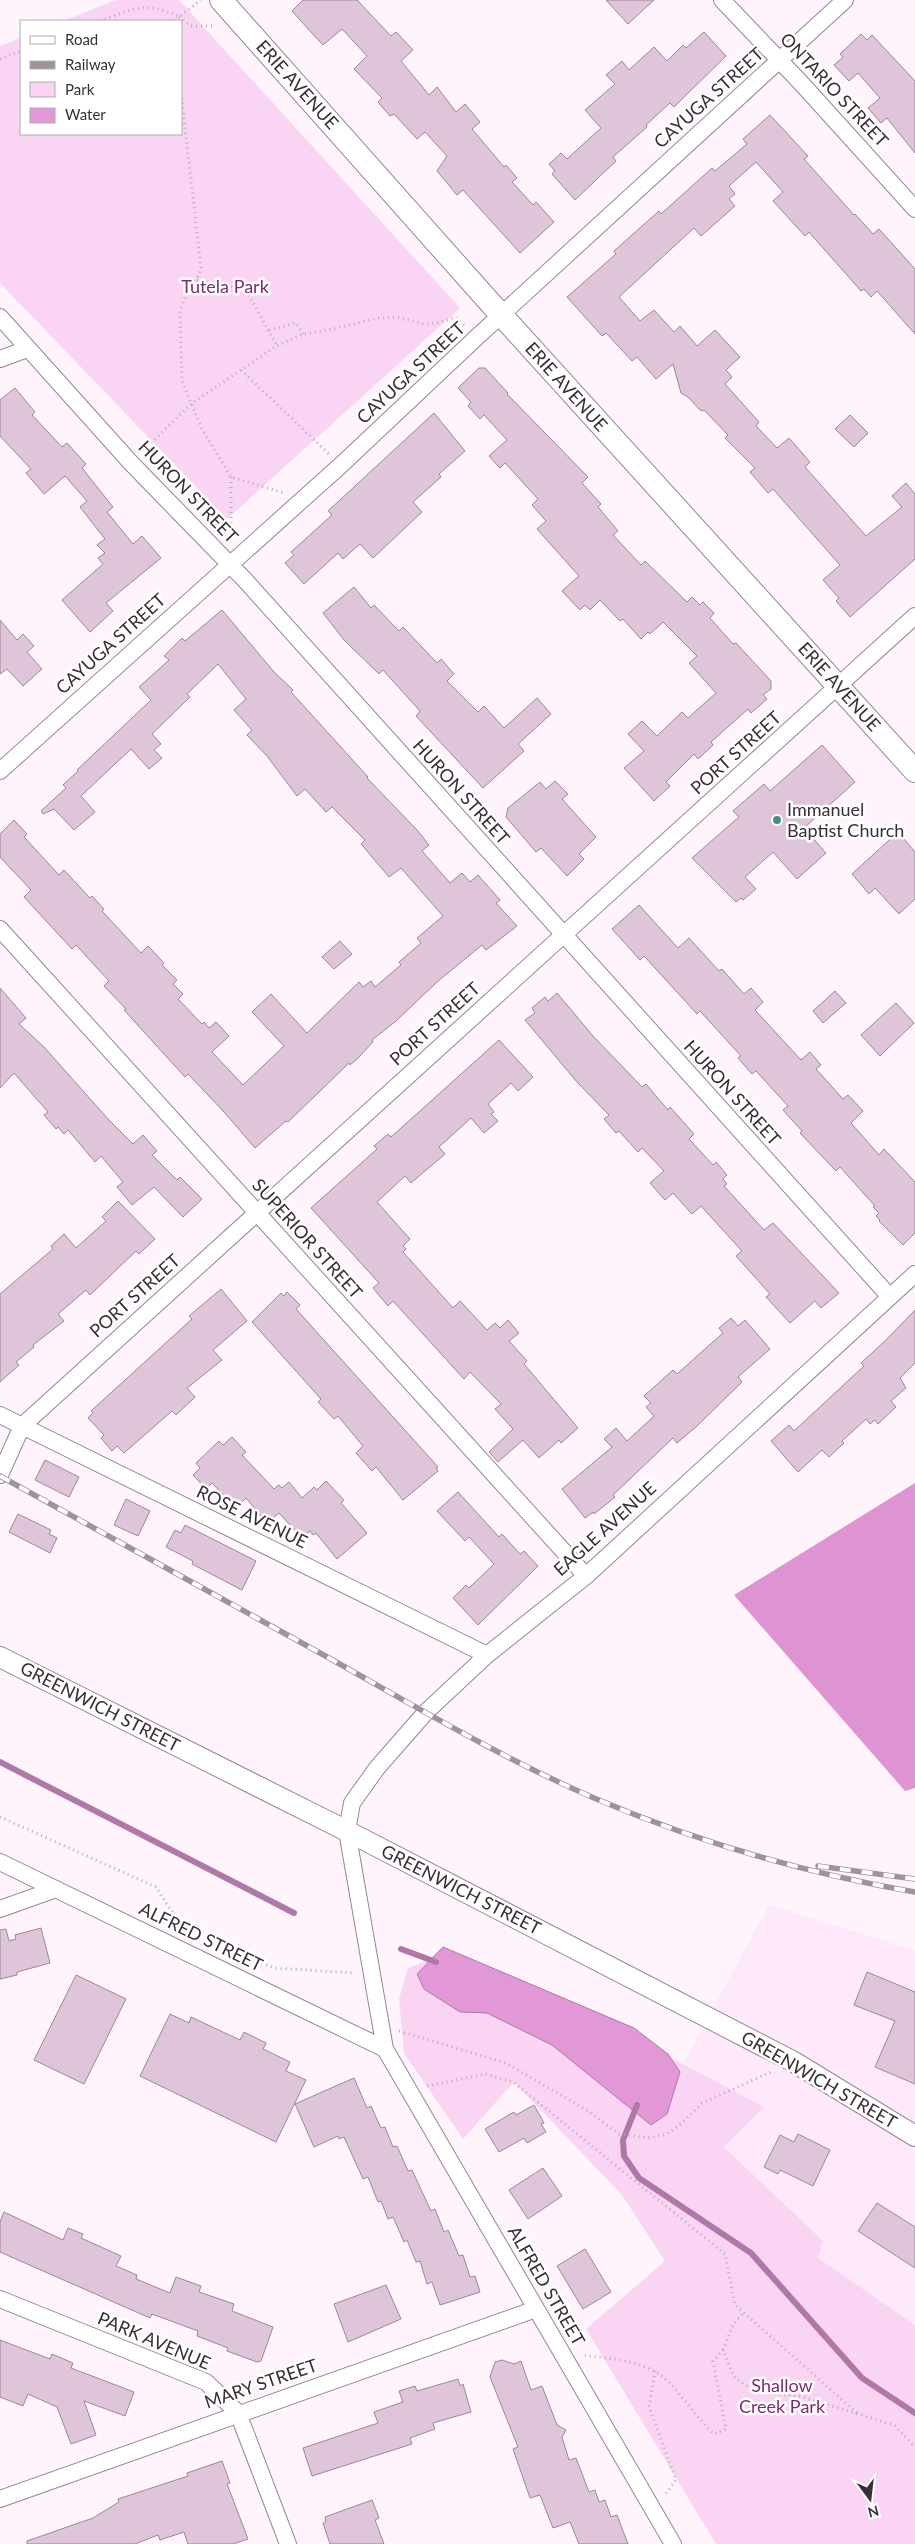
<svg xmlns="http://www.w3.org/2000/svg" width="915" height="2544" viewBox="0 0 915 2544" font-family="Lato,sans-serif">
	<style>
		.built { fill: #fde9f9 }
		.green { fill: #fad4f3 }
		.forest { fill: #de94d2 }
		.water { fill: #e298d6; stroke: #af78a6 }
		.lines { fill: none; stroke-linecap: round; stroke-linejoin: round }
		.stream { stroke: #af78a6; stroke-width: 6 }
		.building { fill: #dfc5da; stroke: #9e8599 }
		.minor-casing { stroke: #9b8396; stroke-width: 18 }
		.tertiary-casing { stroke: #9b8396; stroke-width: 22 }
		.secondary-casing { stroke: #9b8396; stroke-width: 24 }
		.path { stroke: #b8adb5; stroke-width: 3; stroke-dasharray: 1 4; stroke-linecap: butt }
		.minor { stroke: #fff; stroke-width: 16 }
		.tertiary { stroke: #fff; stroke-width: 20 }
		.secondary { stroke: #fff; stroke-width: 22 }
		.rail-casing { stroke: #9e939c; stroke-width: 5.5 }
		.rail { stroke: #fff; stroke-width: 4; stroke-dasharray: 11; stroke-linecap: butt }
		.poi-dot { fill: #488d82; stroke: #fff; stroke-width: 2 }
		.labels { text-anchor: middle; stroke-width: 5; stroke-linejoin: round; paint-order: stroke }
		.street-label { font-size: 18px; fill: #392e37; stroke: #fff }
		.park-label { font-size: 18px; fill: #7e2975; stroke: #fff }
		.poi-label { font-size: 18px; fill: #392e37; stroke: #fff; text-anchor: start }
	</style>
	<rect width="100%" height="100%" fill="#fff4fc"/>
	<path class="built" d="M769,1905L915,1950V2325L818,2258L823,2241L724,2147L764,2107L683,2064Z"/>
	<path class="green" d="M116,0H179L460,308L227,519L0,283V46L21,38V134H181V21H63Z
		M443,1947L683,2064L764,2107L724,2147L823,2241L818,2258L915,2325V2544H716L586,2329L665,2261L622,2195L514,2082L463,2139L404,2053L399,1999L408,1968L428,1960Z"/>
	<path class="forest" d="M915,1483V1788L905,1791L734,1595Z"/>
	<path class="water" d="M443,1947L634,2028L668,2054L680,2072L667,2114L651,2125L552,2045L487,2013L460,2012L424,1989L417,1974Z"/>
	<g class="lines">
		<path class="stream" d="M0,1762L294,1913
			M401,1949L436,1962
			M637,2105L623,2140L624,2156L639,2178L751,2253L862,2378L915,2413"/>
	</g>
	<path class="building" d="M303,0H357L391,36L396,32L413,50L401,61L429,95L437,87L456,112L465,104L480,122L472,129L504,167L506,165L517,178L512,182L533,205L536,202L554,222L520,253L463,190L457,195L437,171L447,156L425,132L417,139L394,114L390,116L378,102L382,98L354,69L367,56L342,29L323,45L309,30L292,11Z
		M606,0H654L628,24Z
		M704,32L726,56L674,107L670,103L646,125L647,127L613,157L616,161L575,200L552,174L555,171L549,164L561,153L567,159L601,128L585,110L615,84L606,75L622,61L629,70L654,47L667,61L683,45L686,48Z
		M861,34L867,40L872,35L915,81V153L887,118L881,123L868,108L880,98L858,73L849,81L834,65L843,57L840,54Z
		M770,115L808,156L804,159L854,215L855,214L873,234L879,229L915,269V334L877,291L871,297L864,289L861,291L809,232L805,236L773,201L783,192L756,162L729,186L735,194L729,199L735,206L701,236L694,228L619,297L640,321L654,310L674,332L680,326L697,346L715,330L740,357L726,370L732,377L725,384L759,422L756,426L777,448L789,438L810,462L805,467L866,536L902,507L892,496L906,483L915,494V559L850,617L836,601L839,598L823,580L840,565L773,489L768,493L750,472L755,468L725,438L728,435L705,411L700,410L688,397L681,393L673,364L656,379L637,357L632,361L606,333L602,336L567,297L616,254L614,251L659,211L661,214L712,168L715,171L747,144L743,139Z
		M479,368H485L508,393L507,394L588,477L582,483L601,504L598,507L618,531L613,535L641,565L645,561L687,602L692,597L700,605L703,602L714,613L710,618L733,644L736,643L771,681V689L763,695L767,699L751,713L748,709L711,742L713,745L698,759L694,754L666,782L670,786L654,801L624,768L644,751L628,734L642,721L657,736L682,712L688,718L716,693L689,663L697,656L663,622L650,634L648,632L641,639L623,619L620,621L600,600L590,610L585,605L580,610L562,591L579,576L537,529L546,521L532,505L538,499L505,463L500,468L489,456L507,440L484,415L480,419L468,406L471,402L458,388Z
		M15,388L35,412L32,415L62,447L67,443L86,464L82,468L113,507L107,512L133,544L142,536L161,558L106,603L113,611L90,632L62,600L103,564L98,558L105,553L97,545L105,539L80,507L87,501L65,476L44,494L26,473L31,469L0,436V400Z
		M434,413L465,451L439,474L441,477L413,502L422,512L373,558L360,544L343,559L338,553L304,584L285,563L294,555L291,552L332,515L328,511Z
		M850,415L868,433L854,447L835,429Z
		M354,587L371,608L374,605L399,631L403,627L437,663L441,659L454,674L447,681L478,712L484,706L504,728L537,698L551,714L518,744L524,751L483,788L416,716L420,711L383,670L379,674L344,640L323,613Z
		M222,610L274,672L293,690L291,692L368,777L367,778L417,830L429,845L422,851L450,883L462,873L470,882L478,875L500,900L496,903L517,926L486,950L482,945L437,982L396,1021L372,1040L373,1042L357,1059L350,1065L349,1063L288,1122L286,1121L255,1148L225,1113L188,1074L185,1077L124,1010L126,1009L104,986L109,981L76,945L72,949L24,897L31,890L0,857V834L14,820L27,834L24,837L59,875L64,870L90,898L92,896L104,909L102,911L141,953L148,946L164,963L162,965L177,980L173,984L183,994L178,999L202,1024L204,1022L209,1028L216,1022L229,1036L212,1052L243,1085L284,1046L252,1012L271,994L307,1033L359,982L363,987L371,981L375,987L401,965L399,962L421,943L417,938L443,916L401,868L389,877L361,844L365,840L332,807L326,812L305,789L297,796L267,756L247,735L252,730L234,710L246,699L218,664L187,694L190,697L152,734L161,744L154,750L162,758L149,769L131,749L81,796L95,812L74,830L54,809L43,814L41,811L66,788L63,785L78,771L77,770L151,700L139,687L169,660L164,656L182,638L185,641Z
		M0,620L17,640L23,634L34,646L27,652L42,669L23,686L7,669L0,674Z
		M822,745L855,782L804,828L826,853L797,879L773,852L745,877L756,889L743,900L741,898L736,902L692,858L739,817L733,811L764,784L770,791Z
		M555,781L568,794L562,799L596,837L579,854L584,859L567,876L541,848L536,852L506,817L508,808L540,782L546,789Z
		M898,832L915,852V899L899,914L875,888L869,894L852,874Z
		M639,905L678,948L689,938L719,971L722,969L744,994L751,988L763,1002L755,1010L801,1060L810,1052L821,1065L816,1069L843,1099L848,1095L863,1111L851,1123L879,1155L884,1149L915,1182V1233L903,1245L879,1221L880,1220L876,1216L879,1213L873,1207L875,1206L840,1167L836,1171L800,1133L802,1131L783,1110L788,1106L756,1071L752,1074L738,1058L741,1056L700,1011L697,1014L644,956L640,960L612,929Z
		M340,941L352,954L334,969L322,957Z
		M0,988L26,1018L19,1024L44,1047L108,1119L133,1144L143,1135L157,1151L152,1155L177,1180L180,1177L202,1199L183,1217L154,1187L132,1205L117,1187L123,1182L101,1156L95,1162L68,1130L64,1134L58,1127L56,1129L44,1115L48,1112L14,1073L0,1088Z
		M835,991L846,1003L823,1023L813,1011Z
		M557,993L593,1036L642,1087L646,1084L668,1110L670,1107L694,1134L689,1139L713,1165L716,1162L727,1175L723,1179L727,1184L724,1186L764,1230L773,1223L839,1293L821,1308L815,1301L790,1323L766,1297L770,1294L736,1256L742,1251L701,1206L692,1214L673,1193L665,1200L650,1183L664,1171L642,1148L638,1152L619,1131L616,1133L604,1119L609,1115L577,1082L525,1020L535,1013L532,1008L545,997L548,1001Z
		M896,1003L914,1023L880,1056L861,1035Z
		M499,1040L533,1077L518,1091L511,1083L488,1104L494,1112L491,1114L498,1121L484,1133L471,1118L439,1147L445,1154L411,1183L405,1176L377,1202L410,1239L403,1246L406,1249L403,1252L453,1308L460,1301L487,1330L495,1323L500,1328L508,1320L519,1333L509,1341L527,1361L524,1364L578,1428L561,1443L559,1440L539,1458L523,1440L498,1462L489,1452L513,1429L495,1409L501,1404L470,1372L464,1379L393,1301L388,1306L373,1288L379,1283L311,1208L377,1149L374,1146L388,1134L391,1137Z
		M118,1201L155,1239L139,1254L136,1251L90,1295L86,1290L58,1314L64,1321L33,1345L34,1347L16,1362L19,1365L0,1382V1294L53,1249L51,1246L64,1234L76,1248L106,1221L102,1217Z
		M221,1289L247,1321L213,1350L222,1360L187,1388L195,1397L176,1415L172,1411L124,1453L117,1446L112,1451L101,1438L104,1435L88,1418L93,1413L91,1411L192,1319L189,1316Z
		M287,1292L300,1305L296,1309L438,1467L436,1468L438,1471L403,1500L376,1467L372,1471L356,1453L363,1446L338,1416L334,1419L318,1402L321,1399L252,1322L281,1293L284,1296Z
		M915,1310V1363L900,1378L906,1388L891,1401L896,1407L878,1424L875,1420L870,1424L866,1419L842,1441L844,1443L829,1457L822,1450L798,1472L771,1441L789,1425L794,1431L864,1366L861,1363L887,1339Z
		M731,1318L738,1326L745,1320L770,1349L738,1377L742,1382L696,1427L677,1443L673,1438L613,1495L615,1497L594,1514L593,1512L585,1518L562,1489L612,1447L604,1439L616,1428L627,1441L654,1416L646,1407L651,1403L644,1396L673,1370L677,1374L723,1333L719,1328Z
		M232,1437L246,1452L242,1455L274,1489L279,1485L282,1488L289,1482L302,1498L314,1487L317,1490L326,1481L344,1500L341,1503L367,1533L337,1559L316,1533L313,1535L310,1531L302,1538L279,1513L267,1523L246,1498L236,1508L212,1483L206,1489L193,1475L200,1468L196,1463L219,1441L223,1445Z
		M45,1460L79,1477L69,1497L35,1480Z
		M458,1492L499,1537L502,1534L520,1554L524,1551L538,1566L478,1625L453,1598L466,1585L469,1588L494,1564L469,1537L465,1541L437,1511Z
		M126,1499L150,1511L138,1536L114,1525Z
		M18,1514L51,1530L49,1534L57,1538L50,1553L9,1532Z
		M185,1525L256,1561L242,1590L192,1564L193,1561L166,1547L175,1530L181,1533Z
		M41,1928L50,1963L17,1972V1975L0,1979V1930L6,1929L9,1941L16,1939L15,1935Z
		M867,1972L915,1992V2084L875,2067L895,2021L854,2005Z
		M76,1975L126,1999L84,2084L34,2060Z
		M170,2014L189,2023L191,2017L240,2040L244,2032L266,2043L263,2049L290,2062L286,2071L306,2080L276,2142L140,2076Z
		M354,2078L367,2108L371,2106L381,2128L385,2127L393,2147L397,2146L408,2171L412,2170L431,2211L435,2209L444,2232L448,2230L459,2256L463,2255L470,2277L475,2276L480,2292L440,2305L432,2282L427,2284L420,2261L416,2262L407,2240L404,2242L393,2217L388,2219L381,2201L378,2202L368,2177L363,2179L344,2137L339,2139L338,2136L314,2147L295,2104Z
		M534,2105L544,2123L541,2124L546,2132L527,2143L524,2138L499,2152L485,2129L514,2112L516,2115Z
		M798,2134L830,2150L813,2186L780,2170L778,2174L764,2167L780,2135L794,2142Z
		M543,2168L562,2196L528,2219L509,2190Z
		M877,2203L915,2227V2268L858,2231Z
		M4,2212L63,2240L68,2228L83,2234L81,2238L121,2256L116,2266L137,2275L136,2279L170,2293L176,2277L201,2286L199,2292L234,2304L232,2311L273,2327L261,2361L257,2362L227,2351L228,2348L197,2336L198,2331L152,2314L150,2318L0,2252V2222Z
		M585,2249L611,2292L583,2309L557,2266Z
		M386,2285L401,2319L348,2342L334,2304Z
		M0,2340L50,2359L52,2354L73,2363L71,2368L134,2392L125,2416L84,2401L96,2435L71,2444L57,2407L28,2394L23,2406L0,2397Z
		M502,2360L514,2364L521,2361L531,2390L542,2386L557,2425L566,2430L562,2437L569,2460L576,2458L589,2492L595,2490L599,2502L605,2500L611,2517L617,2515L628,2544H579L570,2522L553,2528L540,2495L530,2498L513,2449L518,2447L490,2377L495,2362Z
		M458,2379L460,2386L463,2384L471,2412L433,2423L435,2429L410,2438L412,2444L312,2476L303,2448L378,2423L374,2412L403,2402L399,2391L415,2386L417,2391Z
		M222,2461L230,2483L227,2484L248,2539L233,2544H188L184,2532L160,2540L158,2535L135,2544H27V2541L93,2518L119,2502L118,2499L188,2476L187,2473Z
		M372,2500L379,2518L375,2520L384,2544H330L323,2523L326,2522L325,2517Z"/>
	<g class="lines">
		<g class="minor-casing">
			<path id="minor" d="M722,0L802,84L915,209
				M0,317L131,463L244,579L890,1297
				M0,359L27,349
				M0,771L341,465L477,337L845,0
				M0,929L586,1576
				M0,1415L487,1655
				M0,1475L22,1426L915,616
				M0,1862L385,2049L673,2544
				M0,1909L56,1889
				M385,2049L347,1831L352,1803L377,1768L426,1712L487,1655L586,1576L915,1274
				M0,2299L206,2382L238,2413L288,2544
				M0,2499L536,2309"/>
		</g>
		<g class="tertiary-casing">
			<path id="tertiary" d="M0,1657L347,1831L794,2062L915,2136"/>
		</g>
		<g class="secondary-casing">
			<path id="secondary" d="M221,0L485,297L915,771"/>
		</g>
		<path class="path" d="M100,21C134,9 145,0 179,17L201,0
			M176,21L179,17L191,26H215
			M0,59L21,51
			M181,93L201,267L196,282L186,296L180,311L182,381L202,429L231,477L284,493
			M197,280L243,289L250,297L277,346
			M269,330L296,323L303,334
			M241,370L329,454
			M144,450L191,404L275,347L303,334L328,330L378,318L396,317L424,324L437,323L455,317L464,325
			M231,477V532L237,536
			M0,1817L156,1887L183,1929
			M220,1946L274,1968L355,1973
			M399,2031L506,2063L588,2111L619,2134L648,2138L667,2134L682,2123L702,2103L771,2072
			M427,2086L485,2074L513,2082L725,2254L735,2305L857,2413
			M723,2350L734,2323L743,2313
			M585,2355C609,2359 643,2360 663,2377C681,2392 695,2417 714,2434L726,2429L713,2361L723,2350L734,2377L755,2392L799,2396L894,2425L915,2447
			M655,2371L649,2407L676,2480L664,2496"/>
		<use href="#minor" class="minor"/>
		<use href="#tertiary" class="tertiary"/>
		<use href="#secondary" class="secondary"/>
		<g class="rail-casing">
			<path id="rail" d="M0,1476C107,1535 213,1594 320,1653C410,1703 499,1757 594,1798C697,1842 805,1873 915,1892
				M818,1866L915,1879"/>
		</g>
		<use href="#rail" class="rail"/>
	</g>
	<circle class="poi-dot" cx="777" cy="820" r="5"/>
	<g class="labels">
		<g class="street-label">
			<text transform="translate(297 85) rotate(48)" y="6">ERIE AVENUE</text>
			<text transform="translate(834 90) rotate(47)" y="6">ONTARIO STREET</text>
			<text transform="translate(709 98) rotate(-42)" y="6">CAYUGA STREET</text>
			<text transform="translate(411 373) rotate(-43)" y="6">CAYUGA STREET</text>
			<text transform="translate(566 387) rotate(48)" y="6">ERIE AVENUE</text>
			<text transform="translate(188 492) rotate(46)" y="6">HURON STREET</text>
			<text transform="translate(111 644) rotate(-42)" y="6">CAYUGA STREET</text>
			<text transform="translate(839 687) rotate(48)" y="6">ERIE AVENUE</text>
			<text transform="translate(736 753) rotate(-42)" y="6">PORT STREET</text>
			<text transform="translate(461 792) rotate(48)" y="6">HURON STREET</text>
			<text transform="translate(435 1024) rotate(-42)" y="6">PORT STREET</text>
			<text transform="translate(732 1093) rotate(48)" y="6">HURON STREET</text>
			<text transform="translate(307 1239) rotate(48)" y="6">SUPERIOR STREET</text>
			<text transform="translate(135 1296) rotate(-42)" y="6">PORT STREET</text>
			<text transform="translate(252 1517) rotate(26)" y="6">ROSE AVENUE</text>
			<text transform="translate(605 1529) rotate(-42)" y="6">EAGLE AVENUE</text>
			<text transform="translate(100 1707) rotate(27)" y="6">GREENWICH STREET</text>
			<text transform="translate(461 1890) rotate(27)" y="6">GREENWICH STREET</text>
			<text transform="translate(201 1937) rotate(26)" y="6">ALFRED STREET</text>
			<text transform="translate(819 2080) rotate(30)" y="6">GREENWICH STREET</text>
			<text transform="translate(546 2286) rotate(60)" y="6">ALFRED STREET</text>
			<text transform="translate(154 2341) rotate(23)" y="6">PARK AVENUE</text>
			<text transform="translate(261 2384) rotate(-19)" y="6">MARY STREET</text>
		</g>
		<g class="park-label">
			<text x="225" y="293">Tutela Park</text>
			<text x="782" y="2392">Shallow<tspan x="782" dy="21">Creek Park</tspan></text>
		</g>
		<g class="poi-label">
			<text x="787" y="816">Immanuel<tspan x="787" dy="21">Baptist Church</tspan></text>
		</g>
	</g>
	<rect x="20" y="20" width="162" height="115" fill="#ffffff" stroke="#b0abaf"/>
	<rect x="30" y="36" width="25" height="8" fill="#ffffff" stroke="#b0abaf"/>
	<text x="65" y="45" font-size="15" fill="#392e37">Road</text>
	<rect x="30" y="61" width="25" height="8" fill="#9e939c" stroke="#b0abaf"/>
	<text x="65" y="70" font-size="15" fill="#392e37">Railway</text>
	<rect x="30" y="82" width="25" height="15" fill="#fad4f3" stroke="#b0abaf"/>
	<text x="65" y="95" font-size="15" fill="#392e37">Park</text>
	<rect x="30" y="108" width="25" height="15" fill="#e298d6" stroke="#b0abaf"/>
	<text x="65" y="120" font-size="15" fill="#392e37">Water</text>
	<g transform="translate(870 2499) rotate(165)" stroke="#ffffff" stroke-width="4" paint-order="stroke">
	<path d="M0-4L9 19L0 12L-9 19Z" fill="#392e37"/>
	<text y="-8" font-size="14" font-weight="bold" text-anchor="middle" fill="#392e37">N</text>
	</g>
</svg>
